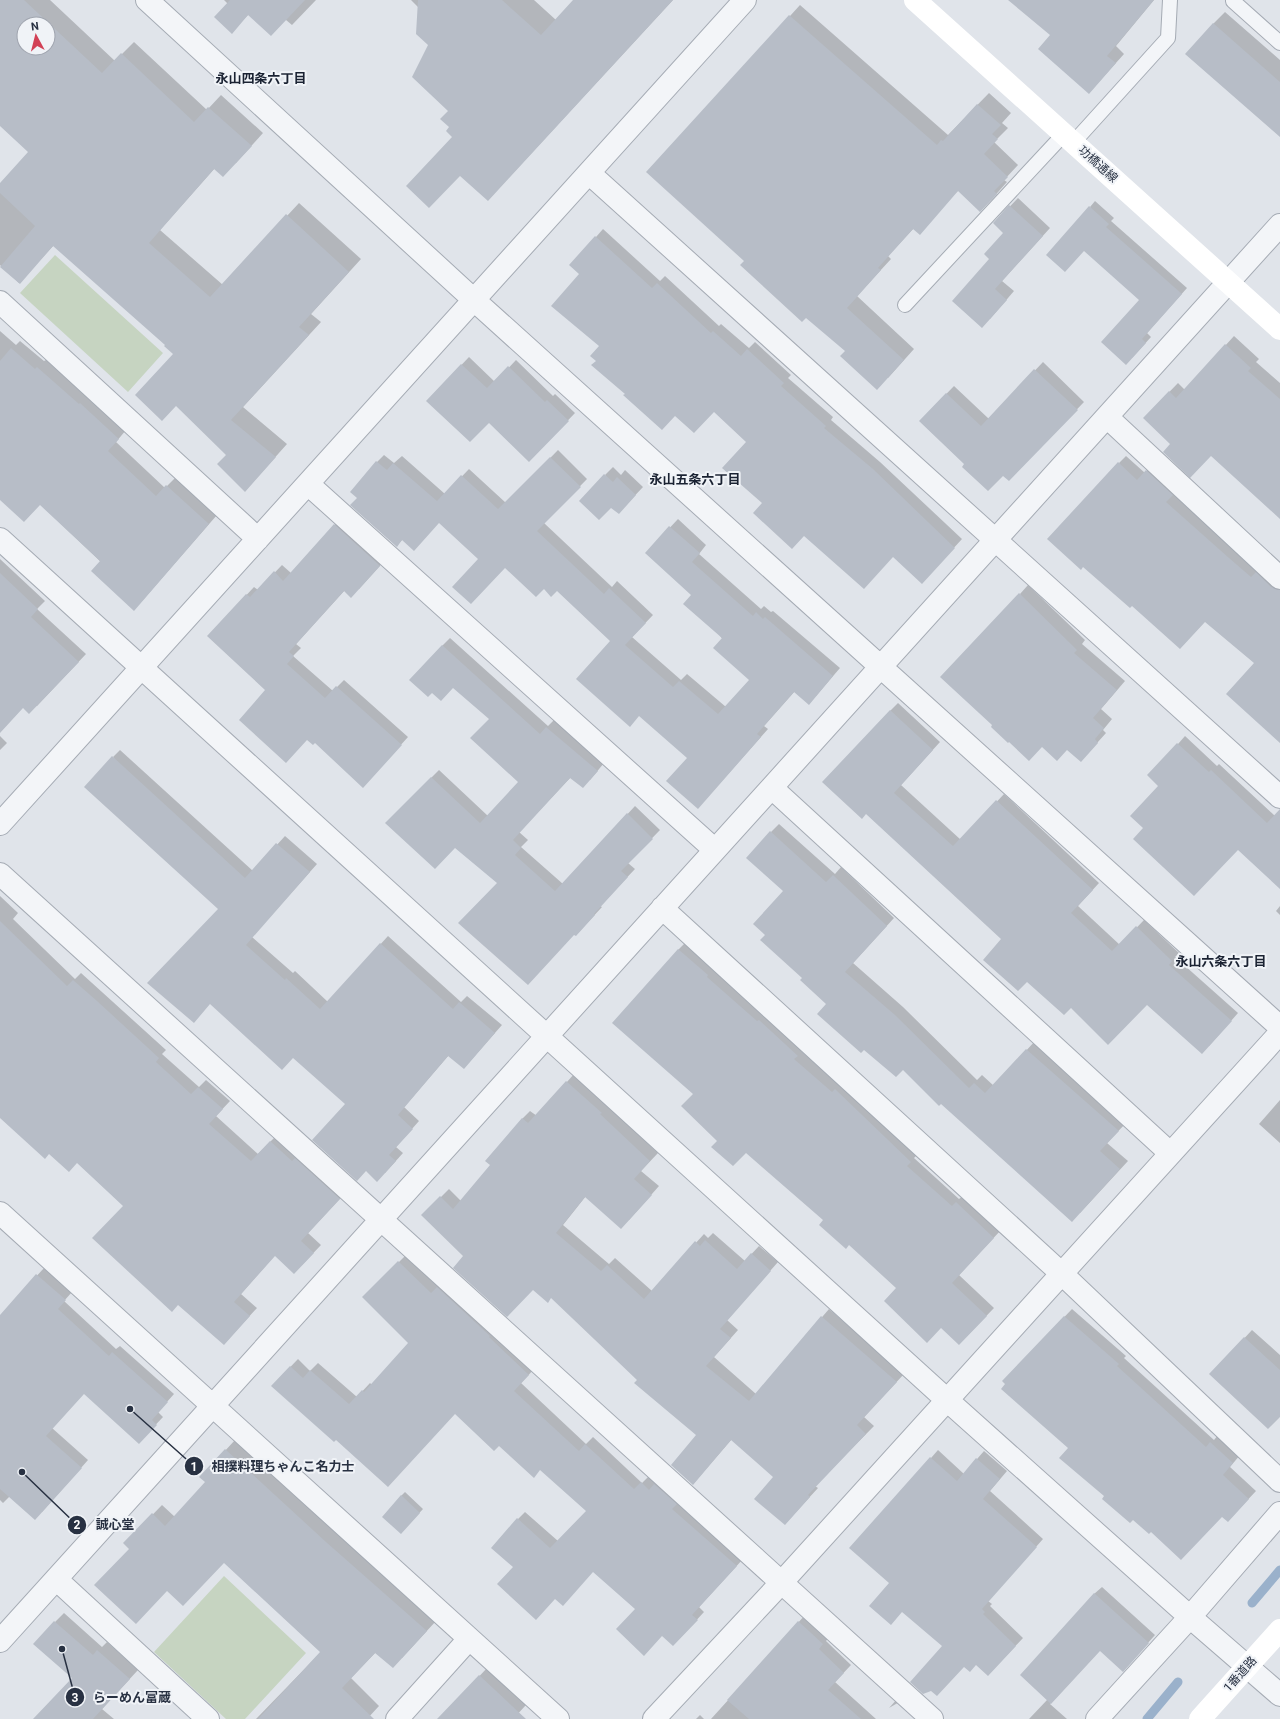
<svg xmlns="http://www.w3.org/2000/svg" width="1280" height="1719" viewBox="0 0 1280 1719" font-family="Roboto,'Noto Sans JP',sans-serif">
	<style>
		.green { fill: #c6d4c1 }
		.shadow { fill: #0003; fill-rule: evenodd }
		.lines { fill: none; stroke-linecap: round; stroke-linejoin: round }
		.stream { stroke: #9ab1cb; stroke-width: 9 }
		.building { fill: #b7bdc7; fill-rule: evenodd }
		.lane-casing { stroke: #a5abb4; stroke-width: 16 }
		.street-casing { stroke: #a5abb4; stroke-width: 24 }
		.lane { stroke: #f3f5f8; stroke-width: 14 }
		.street { stroke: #f3f5f8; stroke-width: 22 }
		.secondary { stroke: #fff; stroke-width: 22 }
		.labels { text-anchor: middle; stroke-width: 4; stroke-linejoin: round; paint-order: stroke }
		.street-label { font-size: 12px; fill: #283142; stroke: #f0f3f7 }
		.neighbourhood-label { font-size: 13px; font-weight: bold; fill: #1a2232; stroke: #f0f3f7 }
		.leader { fill: none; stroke: #283142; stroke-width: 1.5 }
		.callout-dot { fill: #283142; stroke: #f0f3f7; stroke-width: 1.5 }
		.mark-label { font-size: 12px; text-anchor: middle; font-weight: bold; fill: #fff }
		.callout-label { font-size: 13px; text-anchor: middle; font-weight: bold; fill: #283142; stroke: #f0f3f7; stroke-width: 4; stroke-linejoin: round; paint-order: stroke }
	</style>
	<rect width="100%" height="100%" fill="#e0e4ea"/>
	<path class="green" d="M55,255L163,353L128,392L20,293Z
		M224,1576L306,1653L245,1719H226L154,1652Z"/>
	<path class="shadow" d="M0,0H50L115,61L134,42L207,110L221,95L263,133L236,163L215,168L160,230L223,285L299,203L361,259L311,314L321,322L243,407L287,444L245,491L174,354L166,345L54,245L19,283L0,265V184L30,152L0,125ZM24,24H48V48H24Z
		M224,0H316L292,25L286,20L249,14L231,32L228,4Z
		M411,0H534L556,20L575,0H673L488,200L454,137L451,127L450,111L418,7Z
		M1010,0H1154L1116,46L1124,54L1089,93L1052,35Z
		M800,5L948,135L989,93L1011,113L1002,123L1008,128L994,142L1018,165L1004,180L1007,182L991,200L959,190L914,228L888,256L891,259L857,296L914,349L888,378L846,351L746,261L790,16Z
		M1225,12L1280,60V135L1213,24Z
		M1018,198L1050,228L1002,281L1014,291L990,319V259L1004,233L994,223Z
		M1095,201L1114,218L1111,221L1187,288L1147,333L1151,337L1132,358L1141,300L1090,207Z
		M603,229L660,281L665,276L719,326L721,324L749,348L755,342L791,375L788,378L833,417L831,420L880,462L962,539L929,575L893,556L804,535L763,503L747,442L714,411L675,415L626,393L597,361L600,346L581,274L596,237Z
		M0,331L16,345L20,341L44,361L46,360L126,430L116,442L165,488L175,478L217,515L142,601L40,504L0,499Z
		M1234,336L1259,359L1256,362L1280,383V517L1211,455L1172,444L1144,418L1178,383L1185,390Z
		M469,357L495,382L516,360L553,396L555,394L575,413L529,461L489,422L427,401Z
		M1043,362L1084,402L1009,480L1003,475L965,464L920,421L954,386L989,419Z
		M558,450L587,479L544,523L612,587L617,581L653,615L632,637L681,680L687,674L726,707L750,680L692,594L646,553L678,519L706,545L699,554L761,609L764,606L771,612L773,611L840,668L816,696L795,691L764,726L768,729L705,800L688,758L611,641L557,590L544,588L505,567L480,559L440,522L403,539L397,545L358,498L377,462L384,455L394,463L402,456L445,494L469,469L506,503Z
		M1126,456L1145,473L1154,463L1180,487L1173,494L1237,550L1280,591V741L1255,663L1205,621L1180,648L1119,463Z
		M613,467L621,475L625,470L643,487L626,505L605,475Z
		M342,517L387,558L359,589L345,590L296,644L301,648L293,656L333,691L344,680L408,737L370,779L266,690L208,636L254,587L258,590L282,565L291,573Z
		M0,559L45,601L37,609L86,654L37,706L23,707L0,732Z
		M1028,585L1085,640L1082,644L1125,681L1101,709L1112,719L1103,730L1106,733L1089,752L1020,594Z
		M450,638L548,726L554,720L604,763L590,780L571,777L519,832L528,840L521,847L563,884L635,806L660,830L628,863L635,869L600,906L602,907L576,935L498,883L455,847L386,823L439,770L488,816L520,782L491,719L442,646Z
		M898,703L940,742L901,785L961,840L1004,794L1099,883L1078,906L1120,945L1144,920L1179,953L1175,957L1238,1013L1209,1046L1147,1004L1002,939L866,813L890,711Z
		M0,736L7,743L0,750Z
		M1185,736L1217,766L1219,764L1275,816L1280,813V887L1238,849L1144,828L1159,786L1178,744Z
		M120,750L253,871L285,836L317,864L252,937L293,973L295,971L328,1002L388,936L461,1002L467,996L502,1025L464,1068L449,1055L404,1107L419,1121L396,1147L403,1153L385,1173L346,1104L220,909L113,757Z
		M779,824L835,874L841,867L894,918L853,963L903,1007L977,1080L982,1075L994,1086L1035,1041L1126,1123L1107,1143L1128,1161L1080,1213L827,1004L766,935L785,891L771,832Z
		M0,896L18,913L13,919L75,979L81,973L166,1050L162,1054L199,1087L206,1080L230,1101L216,1116L258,1154L278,1134L347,1191L308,1233L321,1245L302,1265L275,1255L241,1294L257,1308L224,1344L124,1206L77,1162L0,1115Z
		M1280,906V915L1276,911Z
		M686,942L804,1048L801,1051L840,1086L843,1082L918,1154L914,1158L959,1199L964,1195L1001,1230L959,1275L994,1308L967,1336L897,1288L825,1220L747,1151L718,1141L694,1094L678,950Z
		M574,1074L658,1153L641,1171L659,1186L629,1220L586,1196L563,1225L609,1264L615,1258L652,1291L704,1234L708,1238L713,1233L745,1261L759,1246L778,1262L727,1320L738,1330L714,1357L756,1394L829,1309L904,1374L864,1417L874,1426L815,1486L818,1488L785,1524L775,1477L732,1439L693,1484L698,1435L552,1297L465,1256L423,1215L449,1189L461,1201L491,1165L486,1161L523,1118L530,1111L537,1116Z
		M1280,1100V1143L1259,1124Z
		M406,1255L438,1286L445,1280L536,1367L521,1383L586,1444L593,1437L642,1483L649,1476L743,1559L699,1607L704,1612L680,1638L636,1609L593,1571L514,1567L518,1519L525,1512L558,1541L587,1511L541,1469L499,1445L456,1413L336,1438L272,1386L298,1359L310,1371L318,1363L357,1397L370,1383L372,1385L410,1343L364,1297Z
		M44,1268L72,1292L64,1301L116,1349L120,1346L174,1394L158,1412L163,1417L146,1435L84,1393L52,1428L88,1460L42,1512L10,1496L3,1503L0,1500V1316Z
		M1072,1309L1126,1356L1124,1358L1214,1440L1218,1435L1240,1455L1230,1467L1256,1491L1228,1521L1222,1516L1151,1531L1106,1496L1069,1448L1003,1381Z
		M1252,1330L1280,1355V1409L1211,1374Z
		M235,1440L335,1532L436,1621L402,1658L376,1652L351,1678L379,1706L367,1719H256L321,1652L224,1562L131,1549L125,1543L162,1505L175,1517L207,1482L201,1477Z
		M938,1450L964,1474L984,1451L1007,1471L990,1491L1043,1539L988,1601L992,1604L990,1606L1023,1638L988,1675L976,1664L944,1646L890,1583L931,1458Z
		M405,1492L423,1509L401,1533V1496Z
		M1102,1587L1155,1635L1130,1663L1100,1650L1050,1704L1067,1719H1029L1047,1700L1094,1594Z
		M64,1613L102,1647L107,1642L138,1670L102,1709L114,1719H35L73,1678L55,1622Z
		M806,1614L830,1636L826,1641L851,1665L835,1682L876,1719H711Z
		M487,1668L526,1705L514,1718L515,1719H439Z
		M898,1698L901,1701L889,1708Z
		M700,1715L704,1719H696Z"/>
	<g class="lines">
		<path class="stream" d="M1252,1603L1280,1570
			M1147,1719L1178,1682"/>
	</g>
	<path class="building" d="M0,0H24L102,73L121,53L194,122L208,107L252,146L223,177L214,169L149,243L210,297L286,214L349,272L299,327L309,335L231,420L276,457L245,492L217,464L226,455L176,406L162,421L135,395L173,354L164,346L165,345L53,246L20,284L0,267L35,226L0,193V183L28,152L0,126ZM24,24H48V48H24Z
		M230,0H305L271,36L248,15L232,34L214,17Z
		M418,0H502L541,35L573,0H673L488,201L460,176L429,208L406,186L452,137L446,131L449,127L440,119L448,111L412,77L428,45L416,34Z
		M1008,0H1154L1107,56L1116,63L1089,94L1038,49L1050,35Z
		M789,15L937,145L941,140L943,141L977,104L1001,125L992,134L998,139L984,154L1008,177L994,191L997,194L980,212L958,191L920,235L913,229L878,268L881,270L847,308L904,360L877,390L840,356L845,351L806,318L802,322L740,265L744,261L646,172Z
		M1213,23L1280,82V137L1185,54Z
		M1009,205L1043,236L995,289L1007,300L982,328L952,301L989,259L984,254L1003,233L993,223Z
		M1089,206L1109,224L1106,227L1182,294L1142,339L1146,343L1126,365L1101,342L1139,300L1084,251L1065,272L1046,255Z
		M595,236L652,288L657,283L711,333L713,331L741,356L747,349L784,383L781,386L826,426L824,428L873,469L955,548L922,584L893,557L864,589L804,536L792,549L753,513L762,503L722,468L746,442L714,412L694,433L675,416L662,430L623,395L625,394L591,365L596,361L590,356L599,346L551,306L579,274L569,265Z
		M1225,344L1251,368L1248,371L1280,399V519L1211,456L1190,478L1163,452L1170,444L1143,418L1169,391L1176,398Z
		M11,348L35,369L37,367L79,404L80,403L119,439L108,451L156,496L166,485L209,524L134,611L91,571L100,561L40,505L24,522L0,500V361Z
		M461,364L487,388L508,366L545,402L547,400L569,421L529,462L489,423L470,442L426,401Z
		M1034,369L1078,410L1009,481L1003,476L988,491L962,467L964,464L919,421L946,393L981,426Z
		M550,457L581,487L537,531L604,594L609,588L646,623L625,645L673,687L679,681L718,714L749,680L713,648L722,638L683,604L691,595L645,553L669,526L700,553L692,562L753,616L756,612L763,619L765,617L833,676L809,705L794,692L757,734L761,737L698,809L666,781L687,758L639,716L630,727L576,679L610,641L557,591L551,597L544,589L536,597L505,568L471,604L452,587L478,559L439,523L414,551L402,540L397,547L350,505L357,498L350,492L376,461L387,470L393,463L437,501L461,475L498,509Z
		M1118,462L1137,480L1146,470L1173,495L1166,502L1229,558L1251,577L1256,572L1271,587L1280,590V743L1226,694L1254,663L1205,622L1180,649L1132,606L1130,608L1083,567L1081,570L1047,539Z
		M604,474L613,482L617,477L636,495L619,514L611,508L599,520L579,501Z
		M334,524L380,566L351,598L344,591L289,652L294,656L287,664L325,698L336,686L402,745L363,788L315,743L313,745L307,740L286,763L239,720L265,690L207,636L246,594L250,597L274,571L283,581Z
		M0,573L38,609L31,617L79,662L29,714L23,708L0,733Z
		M1019,593L1077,650L1074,653L1117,690L1093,718L1104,728L1095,739L1098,743L1081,762L1067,750L1057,761L1042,747L1029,761L1009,742L1008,743L991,727L992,725L940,677Z
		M442,645L540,734L546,727L598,771L583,788L570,778L513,840L521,848L515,855L555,891L627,813L653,839L621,871L628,877L594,914L595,915L576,936L574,935L528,985L458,923L497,883L455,848L435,869L385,823L431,777L480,823L518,782L470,738L489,719L453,688L441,701L432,693L428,697L409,680Z
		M890,710L933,750L894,793L953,846L996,800L1093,890L1071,913L1112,951L1136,926L1172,961L1169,965L1232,1021L1202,1054L1147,1005L1108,1045L1071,1008L1064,1015L1027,982L1018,991L983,960L1001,939L866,814L862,819L822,782Z
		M1177,743L1209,772L1211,770L1267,823L1280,809V889L1238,850L1194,896L1133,839L1143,828L1130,816L1158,786L1147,775Z
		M112,756L245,878L276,843L310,872L246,945L285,980L286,978L320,1009L380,943L453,1009L459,1002L495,1033L464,1069L448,1056L398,1115L413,1129L389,1155L396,1161L377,1182L366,1171L357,1181L312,1140L345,1104L293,1058L282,1070L210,1004L194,1023L147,983L218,909L84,787Z
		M770,831L826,882L833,875L887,926L845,972L895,1015L969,1088L974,1083L985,1093L1026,1049L1119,1131L1100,1151L1120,1169L1072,1222L941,1104L939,1106L903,1070L896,1077L864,1050L861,1053L817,1014L826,1004L800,980L802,978L760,940L765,935L753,924L783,891L746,858Z
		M0,921L67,986L73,980L97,1001L159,1058L156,1062L191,1094L198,1087L223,1109L209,1124L251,1161L270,1141L292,1161L295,1158L340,1199L301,1241L314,1253L294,1274L275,1256L234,1302L250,1316L224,1345L178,1305L172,1312L92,1238L123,1206L77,1163L69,1172L49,1154L45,1159L0,1118Z
		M678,949L708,975L707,977L757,1021L759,1020L798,1056L794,1059L832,1092L835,1089L911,1162L907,1166L952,1206L956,1202L994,1238L952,1283L987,1316L959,1345L941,1328L927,1343L884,1301L896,1288L849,1245L846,1249L819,1225L823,1220L746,1153L733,1166L711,1147L717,1141L681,1106L693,1094L612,1023Z
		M566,1081L602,1113L600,1114L650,1161L634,1179L652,1195L621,1229L585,1197L556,1233L601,1271L607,1265L644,1299L695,1241L700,1246L705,1240L737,1269L751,1253L771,1271L720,1329L731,1338L706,1366L749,1401L821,1316L897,1382L857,1425L866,1434L808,1495L810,1497L785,1525L754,1499L773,1477L731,1440L693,1485L671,1465L696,1435L634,1383L637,1380L551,1298L548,1303L533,1290L507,1317L453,1268L463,1256L421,1215L440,1196L453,1209L490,1165L485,1161L522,1118L528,1123Z
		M398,1261L431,1293L437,1287L490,1336L489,1337L529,1375L514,1391L579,1451L585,1444L634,1489L641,1482L649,1490L654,1484L677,1504L672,1509L737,1566L692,1615L698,1620L673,1646L662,1636L644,1656L616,1629L635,1609L593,1572L563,1606L555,1599L536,1620L497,1584L513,1567L491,1548L517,1518L550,1548L586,1511L540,1470L534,1478L499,1446L494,1451L455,1414L388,1487L336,1440L334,1442L271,1386L290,1366L303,1378L310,1370L349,1404L362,1390L364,1392L408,1343L362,1297Z
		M36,1274L66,1300L58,1309L109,1356L112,1352L168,1402L152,1420L157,1425L139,1444L84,1394L46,1436L82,1468L35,1520L0,1489V1315Z
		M1064,1316L1119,1364L1117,1366L1206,1447L1210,1442L1233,1463L1223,1475L1249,1499L1228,1522L1222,1517L1181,1560L1151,1532L1149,1534L1133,1520L1130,1523L1102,1499L1104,1496L1059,1458L1068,1448L1001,1389L1005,1384L1002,1381Z
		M1244,1337L1280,1370V1417L1268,1429L1209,1374Z
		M225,1449L326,1542L427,1631L393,1668L375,1653L342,1688L374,1719H258L320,1652L224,1563L183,1606L167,1591L136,1624L94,1585L129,1549L123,1543L152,1513L165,1526L205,1482L199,1477Z
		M930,1457L957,1481L976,1458L1000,1479L983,1499L1037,1547L982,1609L985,1612L983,1614L1016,1646L988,1676L976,1665L970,1672L964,1667L937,1696L931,1691L923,1694L910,1682L942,1646L902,1612L891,1625L869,1606L889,1583L849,1548Z
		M401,1495L420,1513L401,1534L382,1517Z
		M1094,1593L1149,1643L1123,1672L1100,1651L1051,1704L1020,1675Z
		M54,1621L93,1655L97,1650L130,1679L93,1719H33L72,1678L33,1644Z
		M798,1621L823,1644L819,1649L844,1673L828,1690L861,1719H749L727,1700Z
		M479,1675L526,1719H437Z"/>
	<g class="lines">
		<g class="lane-casing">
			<path id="lane" d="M1233,1L1280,43
				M1073,143L1168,38L1170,0
				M905,305L1064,134"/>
		</g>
		<g class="street-casing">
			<path id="street" d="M147,0L474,300L1280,1027
				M589,173L1280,797
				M0,302L258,539
				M1107,417L1280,578
				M308,484L715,850
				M0,539L947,1400L1190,1617L1280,1695
				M772,788L1170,1153
				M0,824L745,0
				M0,874L932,1719
				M662,908L1061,1273L1280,1481
				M0,1213L558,1719
				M56,1579L208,1719
				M0,1641L1280,225
				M397,1719L469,1639
				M654,1719L782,1582L1280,1033
				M1097,1719L1190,1617L1280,1513"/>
		</g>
		<use href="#lane" class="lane"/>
		<use href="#street" class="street"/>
		<path class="secondary" d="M915,0L1280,329
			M1200,1719L1280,1630"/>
	</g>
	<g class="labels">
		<g class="street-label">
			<text transform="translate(1098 164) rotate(42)" y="4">功橋通線</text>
			<text transform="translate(1240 1674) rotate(-48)" y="4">1番道路</text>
		</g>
		<g class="neighbourhood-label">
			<text x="261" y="83">永山四条六丁目</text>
			<text x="695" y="484">永山五条六丁目</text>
			<text x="1221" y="966">永山六条六丁目</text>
		</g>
	</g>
	<path class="leader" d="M130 1409L194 1466M22 1472L77 1525M62 1649L75 1697"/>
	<g class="callout-dot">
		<circle cx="130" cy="1409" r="4"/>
		<circle cx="22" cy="1472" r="4"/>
		<circle cx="62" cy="1649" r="4"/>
		<circle cx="194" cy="1466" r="10"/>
		<circle cx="77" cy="1525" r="10"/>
		<circle cx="75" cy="1697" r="10"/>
	</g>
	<g class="mark-label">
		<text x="194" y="1471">1</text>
		<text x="77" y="1529">2</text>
		<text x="75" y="1702">3</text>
	</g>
	<g class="callout-label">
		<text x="283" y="1471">相撲料理ちゃんこ名力士</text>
		<text x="115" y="1529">誠心堂</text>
		<text x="132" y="1702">らーめん富蔵</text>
	</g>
	<g transform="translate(36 36) rotate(353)"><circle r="19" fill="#f0f3f7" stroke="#a0a5af"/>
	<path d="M0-3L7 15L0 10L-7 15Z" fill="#d24156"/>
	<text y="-6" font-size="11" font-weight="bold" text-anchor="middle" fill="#283142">N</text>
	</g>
</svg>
